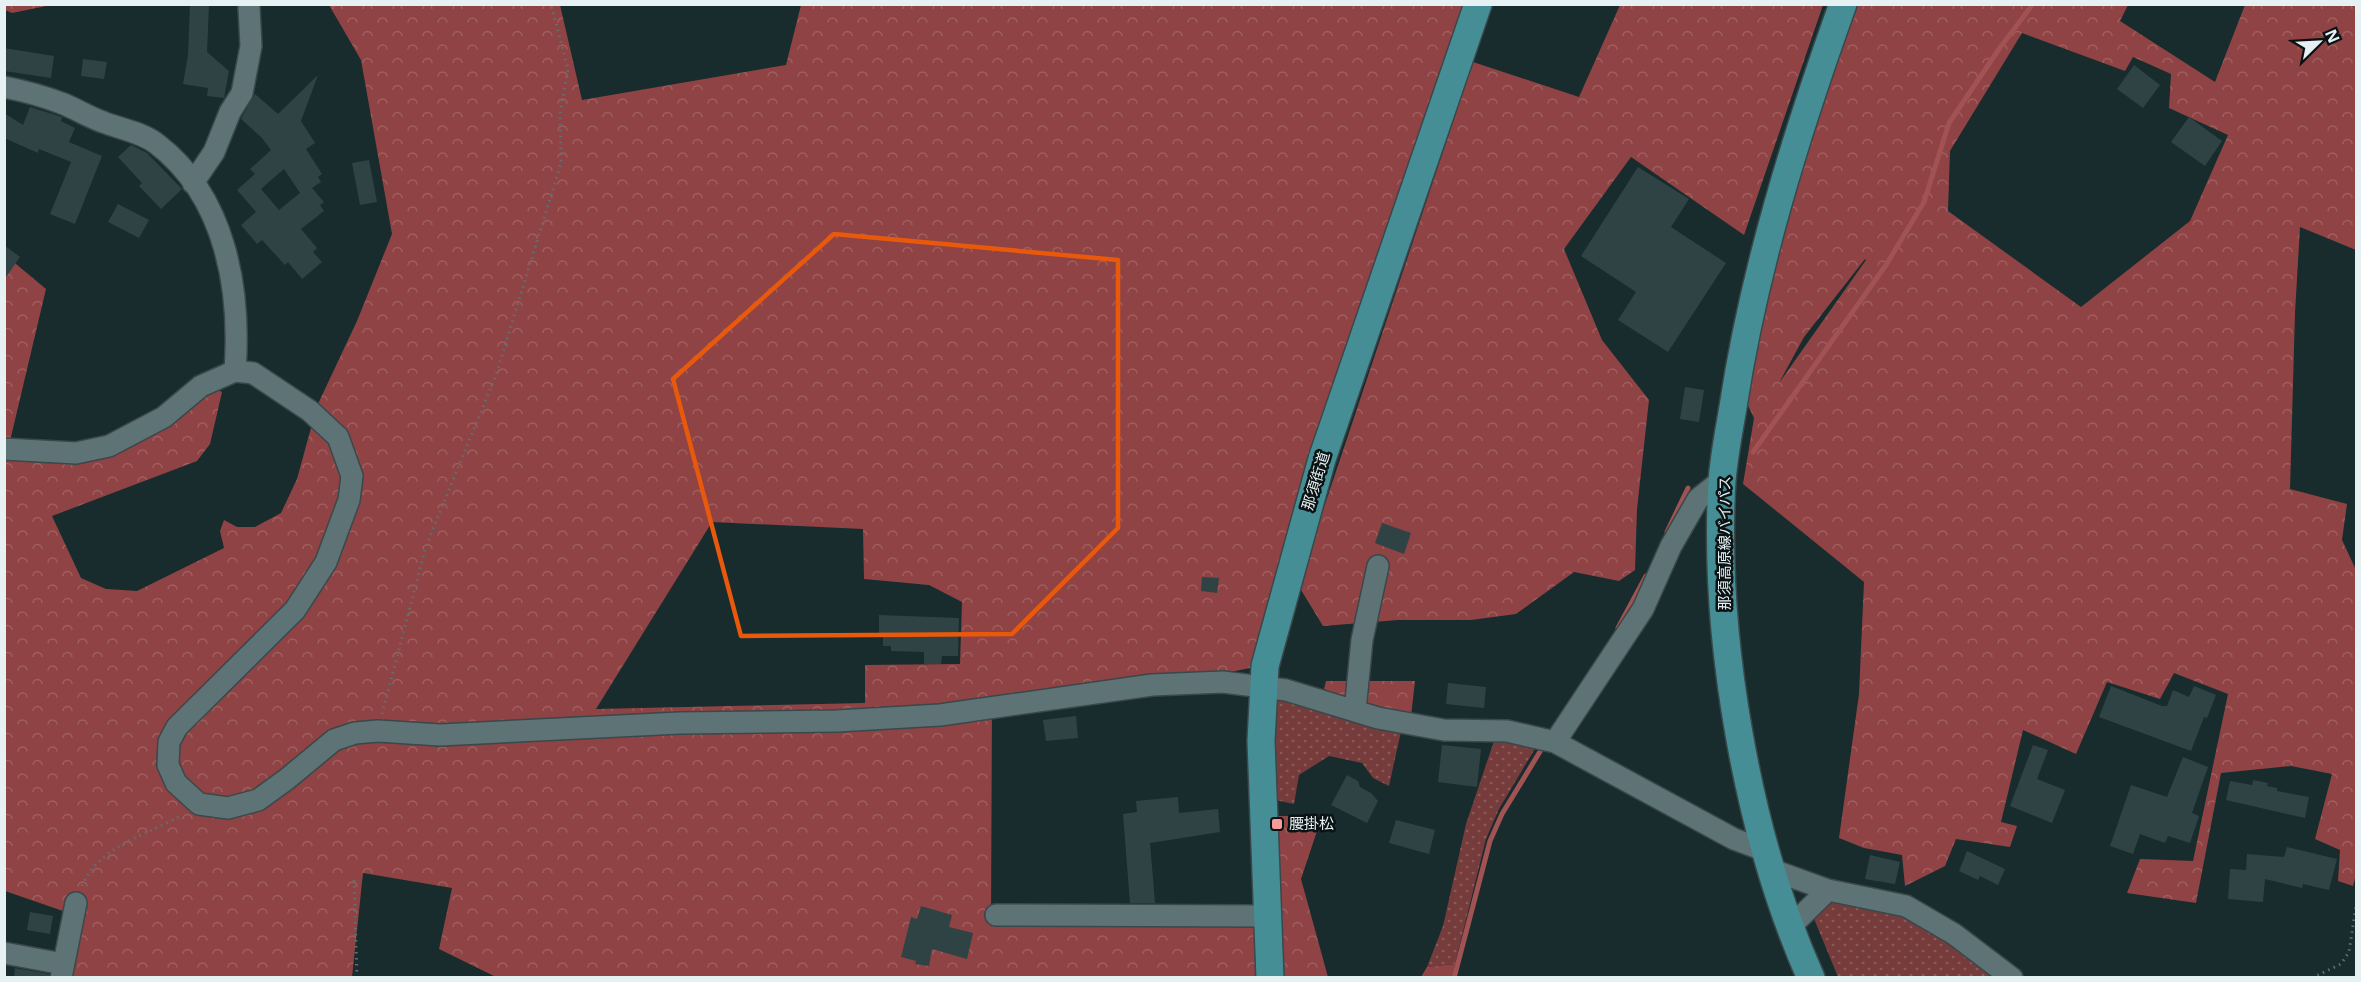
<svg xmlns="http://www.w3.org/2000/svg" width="2361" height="982" viewBox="0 0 2361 982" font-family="'Open Sans','Noto Sans JP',sans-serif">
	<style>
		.grass { fill: url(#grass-dots) }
		.forest { fill: url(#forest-crowns); fill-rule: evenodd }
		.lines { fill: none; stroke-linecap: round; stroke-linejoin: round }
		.stream { stroke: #a15252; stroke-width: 5 }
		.building { fill: #2f4345; fill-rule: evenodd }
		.minor-casing { stroke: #39484a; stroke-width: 24 }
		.major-casing { stroke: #39484a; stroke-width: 30 }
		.path { stroke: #607072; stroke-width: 3; stroke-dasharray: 1.5 4.5; stroke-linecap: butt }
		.minor { stroke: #5e7376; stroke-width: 21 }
		.major { stroke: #468e96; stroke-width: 27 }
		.marked { fill: none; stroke: #e8590c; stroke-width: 4.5; stroke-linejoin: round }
		.poi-dot { fill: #f59b9a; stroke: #0a1213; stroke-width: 2 }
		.labels { text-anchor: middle; stroke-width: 5; stroke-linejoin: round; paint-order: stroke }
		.street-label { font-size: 15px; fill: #e6f1f3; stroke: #0a1213 }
		.poi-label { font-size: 15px; fill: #e6f1f3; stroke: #0a1213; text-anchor: start }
	</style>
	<defs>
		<pattern id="grass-dots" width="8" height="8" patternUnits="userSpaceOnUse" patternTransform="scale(1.5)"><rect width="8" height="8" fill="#763c3c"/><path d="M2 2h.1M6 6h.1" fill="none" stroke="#8a5959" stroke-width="1.8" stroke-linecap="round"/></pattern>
		<pattern id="forest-crowns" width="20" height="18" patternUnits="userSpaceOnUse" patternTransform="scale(1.5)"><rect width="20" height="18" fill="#904344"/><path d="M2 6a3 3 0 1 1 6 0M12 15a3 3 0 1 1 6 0" fill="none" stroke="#a05f5f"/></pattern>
	</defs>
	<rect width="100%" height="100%" fill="#182b2d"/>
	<path class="grass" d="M1280,696L1402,727L1389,786L1373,778L1362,763L1329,756L1299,775L1294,804L1275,800C1275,767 1268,727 1280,696Z
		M1508,739L1536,747L1499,809L1486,839L1455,964L1427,967L1443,926L1466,824L1494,741Z
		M1830,898L1917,917L1998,978L1838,977L1812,914Z"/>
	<path class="forest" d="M5,4H51V5L12,13L5,10Z
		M329,5H560L582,100L786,65L801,5H1467L1250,668L1235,671L1164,675L992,699L991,925L1256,922L1259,977H496L439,949L452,888L363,873L352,977H51L63,911L5,891L4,254L46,289L6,458H73L214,388L222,392L210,444L197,461L52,516L81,578L106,589L137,591L224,548L220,531L224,520L237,527H255L281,513L297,479L317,406L357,321L392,234L361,60ZM712,522L863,529L864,579L929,585L962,602L960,664L865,665V703L596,709Z
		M1620,5H1823L1744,235L1631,157L1564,249L1602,340L1649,400L1637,509L1635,570L1619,581L1574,572L1516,614L1471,620H1398L1323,626L1298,585L1473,62L1579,97Z
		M1855,5H2128L2120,21L2215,82L2245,5H2356V250L2300,227L2295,313L2290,489L2347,504L2342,540L2356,570V874L2353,886L2338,881L2340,850L2315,839L2332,774L2291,766L2221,773L2196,903L2127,893L2140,859L2193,861L2228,694L2174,673L2160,699L2107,682L2076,754L2023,730L2001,822L2017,826L2010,847L1956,839L1945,866L1905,886L1902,855L1864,848L1839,838L1859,694L1864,582L1743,484L1754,418L1744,397L1799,163ZM2022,33L2125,71L2133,57L2171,74L2169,108L2228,135L2190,221L2081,307L1948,211L1950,151ZM1865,259L1866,260L1779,383L1804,337Z
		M1326,681H1415L1411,716L1335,694L1324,689Z
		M1276,816H1302L1318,828L1301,879L1328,977H1280Z
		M1455,964L1452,977H1421L1427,967Z"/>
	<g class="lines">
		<path class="stream" d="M1753,452L1886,265L1924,202L1949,123L1999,49L2033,4
			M1667,532L1688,488
			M1618,628L1646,576
			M1454,978L1490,841L1502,814L1544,745"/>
	</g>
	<path class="building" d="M190,4L209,5L207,52L229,71L224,98L207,96L208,88L183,84L188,55Z
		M4,48L54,56L51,78L4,71Z
		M83,59L107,62L104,79L81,76Z
		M2134,65L2160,85L2143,108L2117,89Z
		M318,75L301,121L315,143L306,149L322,174L318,177L321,182L312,188L324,202L320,205L324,211L301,229L317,248L313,252L322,262L302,279L288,262L285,265L262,240L257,244L241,225L256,212L237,190L255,174L250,169L271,150L262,138L241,119L255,94L278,114ZM284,169L300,193L279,210L261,189Z
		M30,107L62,117L61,121L75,128L69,142L102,156L75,224L50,214L71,162L39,149L38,153L4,138V113L23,125Z
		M2189,117L2222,141L2205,166L2171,142Z
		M131,145L147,153L182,189L161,209L139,186L142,183L118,157Z
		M369,160L377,202L360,205L352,163Z
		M1638,167L1689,199L1671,227L1726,263L1668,352L1618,320L1636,292L1581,256Z
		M118,204L149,220L139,238L108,222Z
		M4,245L20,257L4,280Z
		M1685,387L1704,390L1699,422L1680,419Z
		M1382,523L1411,533L1404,554L1375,543Z
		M1202,577L1219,578L1217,593L1201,591Z
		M879,615L959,618L958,656H942L941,664H924V652L891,651V646H883V637H879Z
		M1448,683L1486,687L1484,708L1446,704Z
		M2111,686L2162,706H2167L2173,690L2189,697L2194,686L2216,695L2207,718L2204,717L2191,751L2099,717Z
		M1076,716L1078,738L1046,741L1043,720Z
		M1442,745L1481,749L1477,787L1438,782Z
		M2033,745L2048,750L2037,779L2065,790L2052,823L2010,806Z
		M2183,757L2208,767L2192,813L2199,816L2190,843L2168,836L2165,843L2140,834L2133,854L2110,846L2131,785L2167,797Z
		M1347,775L1358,781L1360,787L1371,793L1378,801L1367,823L1331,805Z
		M2253,780L2268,783L2267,786L2277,788V791L2309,797L2305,818L2226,800L2230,781L2252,785Z
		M1178,797L1179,813L1218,809L1220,832L1150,843L1155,903H1130L1123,814L1137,812L1136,801Z
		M1396,820L1435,830L1429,854L1389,843Z
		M2287,847L2337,859L2329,890L2303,884L2302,888L2265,879L2263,902L2228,899L2230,869L2246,870L2247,854L2284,857Z
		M1967,851L2005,869L1998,885L1980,876L1978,880L1959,871Z
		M1870,855L1900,862L1895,884L1865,879Z
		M921,906L952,915L949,927L973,933L967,959L932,949L929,966L915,964L916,961L901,957L911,917L917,919Z
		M30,912L53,916L50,934L27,930Z
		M15,968L49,974V978H14Z"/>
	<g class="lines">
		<g class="minor-casing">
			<path id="minor" d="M4,87C24,91 43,96 61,103C75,108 88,117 103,122C120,129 142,132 157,144C226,197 241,290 235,371
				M193,183L214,152L230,112L242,93L251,46L249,8
				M4,449L76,453L109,446L164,417L201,386L235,371L253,373L310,411L338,437L352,476L349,500L326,562L295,610L177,727L169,742L168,765L176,783L199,804L228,808L258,800L287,779L334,740L355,733L378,731L440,735L680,723L837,721L940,715L1152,685L1223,682L1286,690L1378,718L1444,730L1507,731L1555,742L1734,839L1766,851
				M1355,711L1362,640L1378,566
				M1555,742L1643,609L1671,546L1698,499L1722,480
				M1770,869L1828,890L1906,906L1954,934L2012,978
				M996,915L1266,916
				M1789,928L1828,890
				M4,953L63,964
				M61,978L76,903"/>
		</g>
		<g class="major-casing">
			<path id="major" d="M1270,978L1261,741L1265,666L1322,459L1478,4
				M1811,978C1747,835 1713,637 1722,481C1724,456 1729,431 1733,407C1754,269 1796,135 1843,4"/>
		</g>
		<path class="path" d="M382,714L426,546L496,375L561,163L560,113L568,69L551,4
			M354,880L357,978
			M82,886C99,845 148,835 182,815
			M2312,978L2341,964L2349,952L2356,906"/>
		<use href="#minor" class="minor"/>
		<use href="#major" class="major"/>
	</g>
	<path class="marked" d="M834,234L1118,260V528L1012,634L741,636L673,379Z"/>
	<rect class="poi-dot" x="1271" y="818" width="12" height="12" rx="3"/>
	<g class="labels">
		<g class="street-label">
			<text transform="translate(1316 481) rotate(-73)" y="5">那須街道</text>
			<text transform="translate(1725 543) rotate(-90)" y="5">那須高原線バイパス</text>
		</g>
		<g class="poi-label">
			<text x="1289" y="829">腰掛松</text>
		</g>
	</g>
	<rect width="2361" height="982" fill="none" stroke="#e6f1f3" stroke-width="12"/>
	<g transform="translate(2319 42) rotate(66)" stroke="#0a1213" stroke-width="4.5" paint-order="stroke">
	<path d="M0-4.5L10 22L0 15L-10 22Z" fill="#e6f1f3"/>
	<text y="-9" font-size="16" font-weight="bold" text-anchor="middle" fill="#e6f1f3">N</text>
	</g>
</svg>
